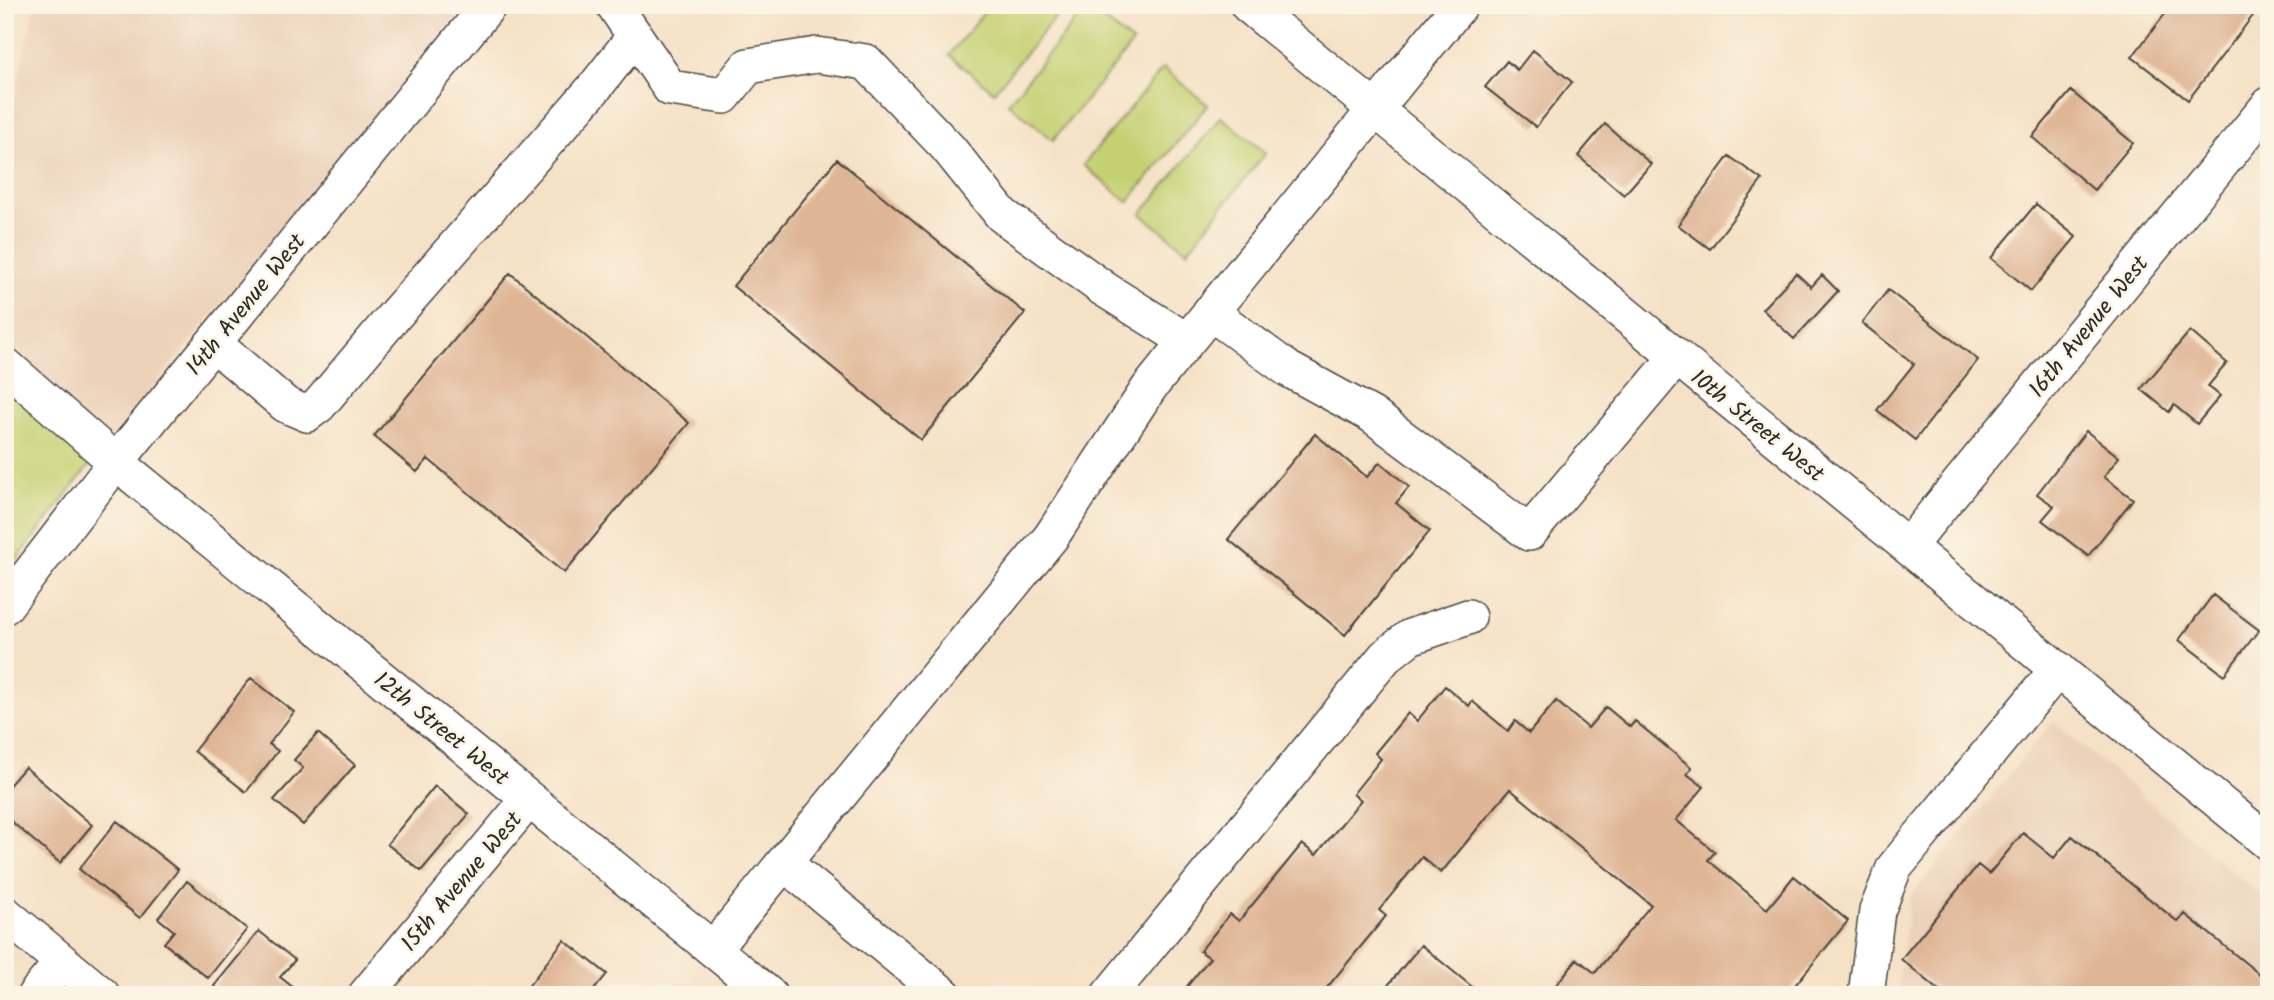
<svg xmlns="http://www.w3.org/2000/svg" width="2274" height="1000" viewBox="0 0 2274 1000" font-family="Kalam,sans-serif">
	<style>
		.built { fill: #ecd2b9 }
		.green { fill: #c4d173; stroke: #787e4f; stroke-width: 2 }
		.building { fill: #dfb695 }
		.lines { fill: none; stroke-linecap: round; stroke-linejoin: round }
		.minor-casing { stroke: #494642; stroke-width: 38 }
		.minor { stroke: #fff; stroke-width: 35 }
		.labels { text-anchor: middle; stroke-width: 5; stroke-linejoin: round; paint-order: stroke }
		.street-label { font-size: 23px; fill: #2b2b2b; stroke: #fcf5e5 }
	</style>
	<rect width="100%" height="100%" fill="#fcf5e5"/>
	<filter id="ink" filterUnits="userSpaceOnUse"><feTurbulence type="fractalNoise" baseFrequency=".0143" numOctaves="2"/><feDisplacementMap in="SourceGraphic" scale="14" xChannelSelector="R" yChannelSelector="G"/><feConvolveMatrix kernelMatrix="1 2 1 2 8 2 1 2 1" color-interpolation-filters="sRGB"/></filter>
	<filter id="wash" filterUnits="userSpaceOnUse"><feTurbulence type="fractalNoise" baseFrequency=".00686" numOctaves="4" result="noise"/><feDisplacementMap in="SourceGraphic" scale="28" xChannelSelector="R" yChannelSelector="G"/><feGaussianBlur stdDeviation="1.57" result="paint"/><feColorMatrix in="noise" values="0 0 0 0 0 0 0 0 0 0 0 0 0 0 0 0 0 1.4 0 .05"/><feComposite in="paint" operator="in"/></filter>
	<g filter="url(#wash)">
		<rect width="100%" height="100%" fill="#f5e1c5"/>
		<path class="built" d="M35,5H465L95,458L5,361V137Z
			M2053,721L2269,903V995H1897L1910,897Z"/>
		<path class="green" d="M990,5H1065L994,92L949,55Z
			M1087,6L1133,43L1053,140L1008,103Z
			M1163,68L1208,105L1128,202L1083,165Z
			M1221,117L1266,153L1187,251L1141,214Z
			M5,361L95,458L5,575Z"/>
		<g id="blocks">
			<path class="building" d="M2172,5H2246L2255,13L2188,100L2132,57Z
				M1533,50L1572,82L1536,127L1485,87L1507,61L1517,70Z
				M2071,91L2133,143L2094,190L2032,137Z
				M1605,124L1651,164L1624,195L1578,156Z
				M1729,156L1762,180L1710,249L1678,225Z
				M837,159L1025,313L921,440L733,286Z
				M2036,204L2076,237L2031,291L1991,258Z
				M510,273L689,423L564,573L428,459L417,472L374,436Z
				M1796,273L1811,287L1822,275L1838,291L1794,339L1762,309Z
				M1888,290L1978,360L1915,440L1877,410L1914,364L1862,323Z
				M2190,331L2227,363L2208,386L2220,396L2197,424L2174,405L2169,412L2141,389Z
				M2086,431L2119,457L2104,477L2133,499L2088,556L2042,520L2054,506L2037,494Z
				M1315,434L1367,477L1380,462L1409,487L1396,503L1430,531L1345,635L1228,539Z
				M2213,595L2259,630L2224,675L2179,640Z
				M251,678L294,712L269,744L278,751L246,792L194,751Z
				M1445,686L1469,706L1472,701L1508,731L1515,721L1529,733L1556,701L1588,728L1606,707L1630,727L1635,721L1692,768L1687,774L1704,787L1676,820L1715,852L1708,860L1767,909L1794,876L1848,921L1787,995H1548L1577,959L1595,973L1651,905L1510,789L1441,873L1422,857L1379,910L1386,916L1321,995H1180L1210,958L1200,951L1230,914L1239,921L1302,844L1316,855L1361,800L1353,794L1381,759L1375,753L1408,713L1417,721Z
				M318,733L355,765L303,825L274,800L303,768L294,760Z
				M25,767L92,825L60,863L5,816V790Z
				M435,786L469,814L421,871L387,844Z
				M117,821L178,870L140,918L79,869Z
				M2023,833L2054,858L2072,836L2178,922L2185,914L2269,982V995H1945L1901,959L1978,865L1989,874Z
				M187,881L247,929L208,978L164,943L174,931L158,918Z
				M259,931L295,960L280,977L294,988L288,995H225L214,986Z
				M564,940L607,974L590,995H535L527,988Z
				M1421,945L1482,995H1380Z"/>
		</g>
	</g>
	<g filter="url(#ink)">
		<use href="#blocks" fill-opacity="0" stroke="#494642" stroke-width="2"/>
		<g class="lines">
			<g class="minor-casing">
				<path id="minor" d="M614,5L670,88L724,96L748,66L817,55L866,62L948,148L1002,215L1104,289L1187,341
					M1248,5L2269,843
					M1210,312L1288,369L1372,415L1529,533L1676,358
					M213,343L286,405L307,414L319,405L394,316L595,87L635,36
					M5,365L116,462L769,995
					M1908,546L2269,105
					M5,606L116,462L489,5
					M784,863L944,995
					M5,914L102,995
					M713,949L1051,537L1149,388L1460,5
					M35,995L62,962
					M366,995L529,799
					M1109,995L1385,657L1410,637L1468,617
					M1866,995L1877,911L1894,868L2058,669"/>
			</g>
			<use href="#minor" class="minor"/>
		</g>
	</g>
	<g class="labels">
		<g class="street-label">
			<text transform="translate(245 304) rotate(-51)" y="8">14th Avenue West</text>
			<text transform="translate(2088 326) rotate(-51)" y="8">16th Avenue West</text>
			<text transform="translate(1758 425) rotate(39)" y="8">10th Street West</text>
			<text transform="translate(442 728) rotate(39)" y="8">12th Street West</text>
			<text transform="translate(461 881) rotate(-50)" y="8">15th Avenue West</text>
		</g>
	</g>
	<rect width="2274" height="1000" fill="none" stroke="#fcf5e5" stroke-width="28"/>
</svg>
